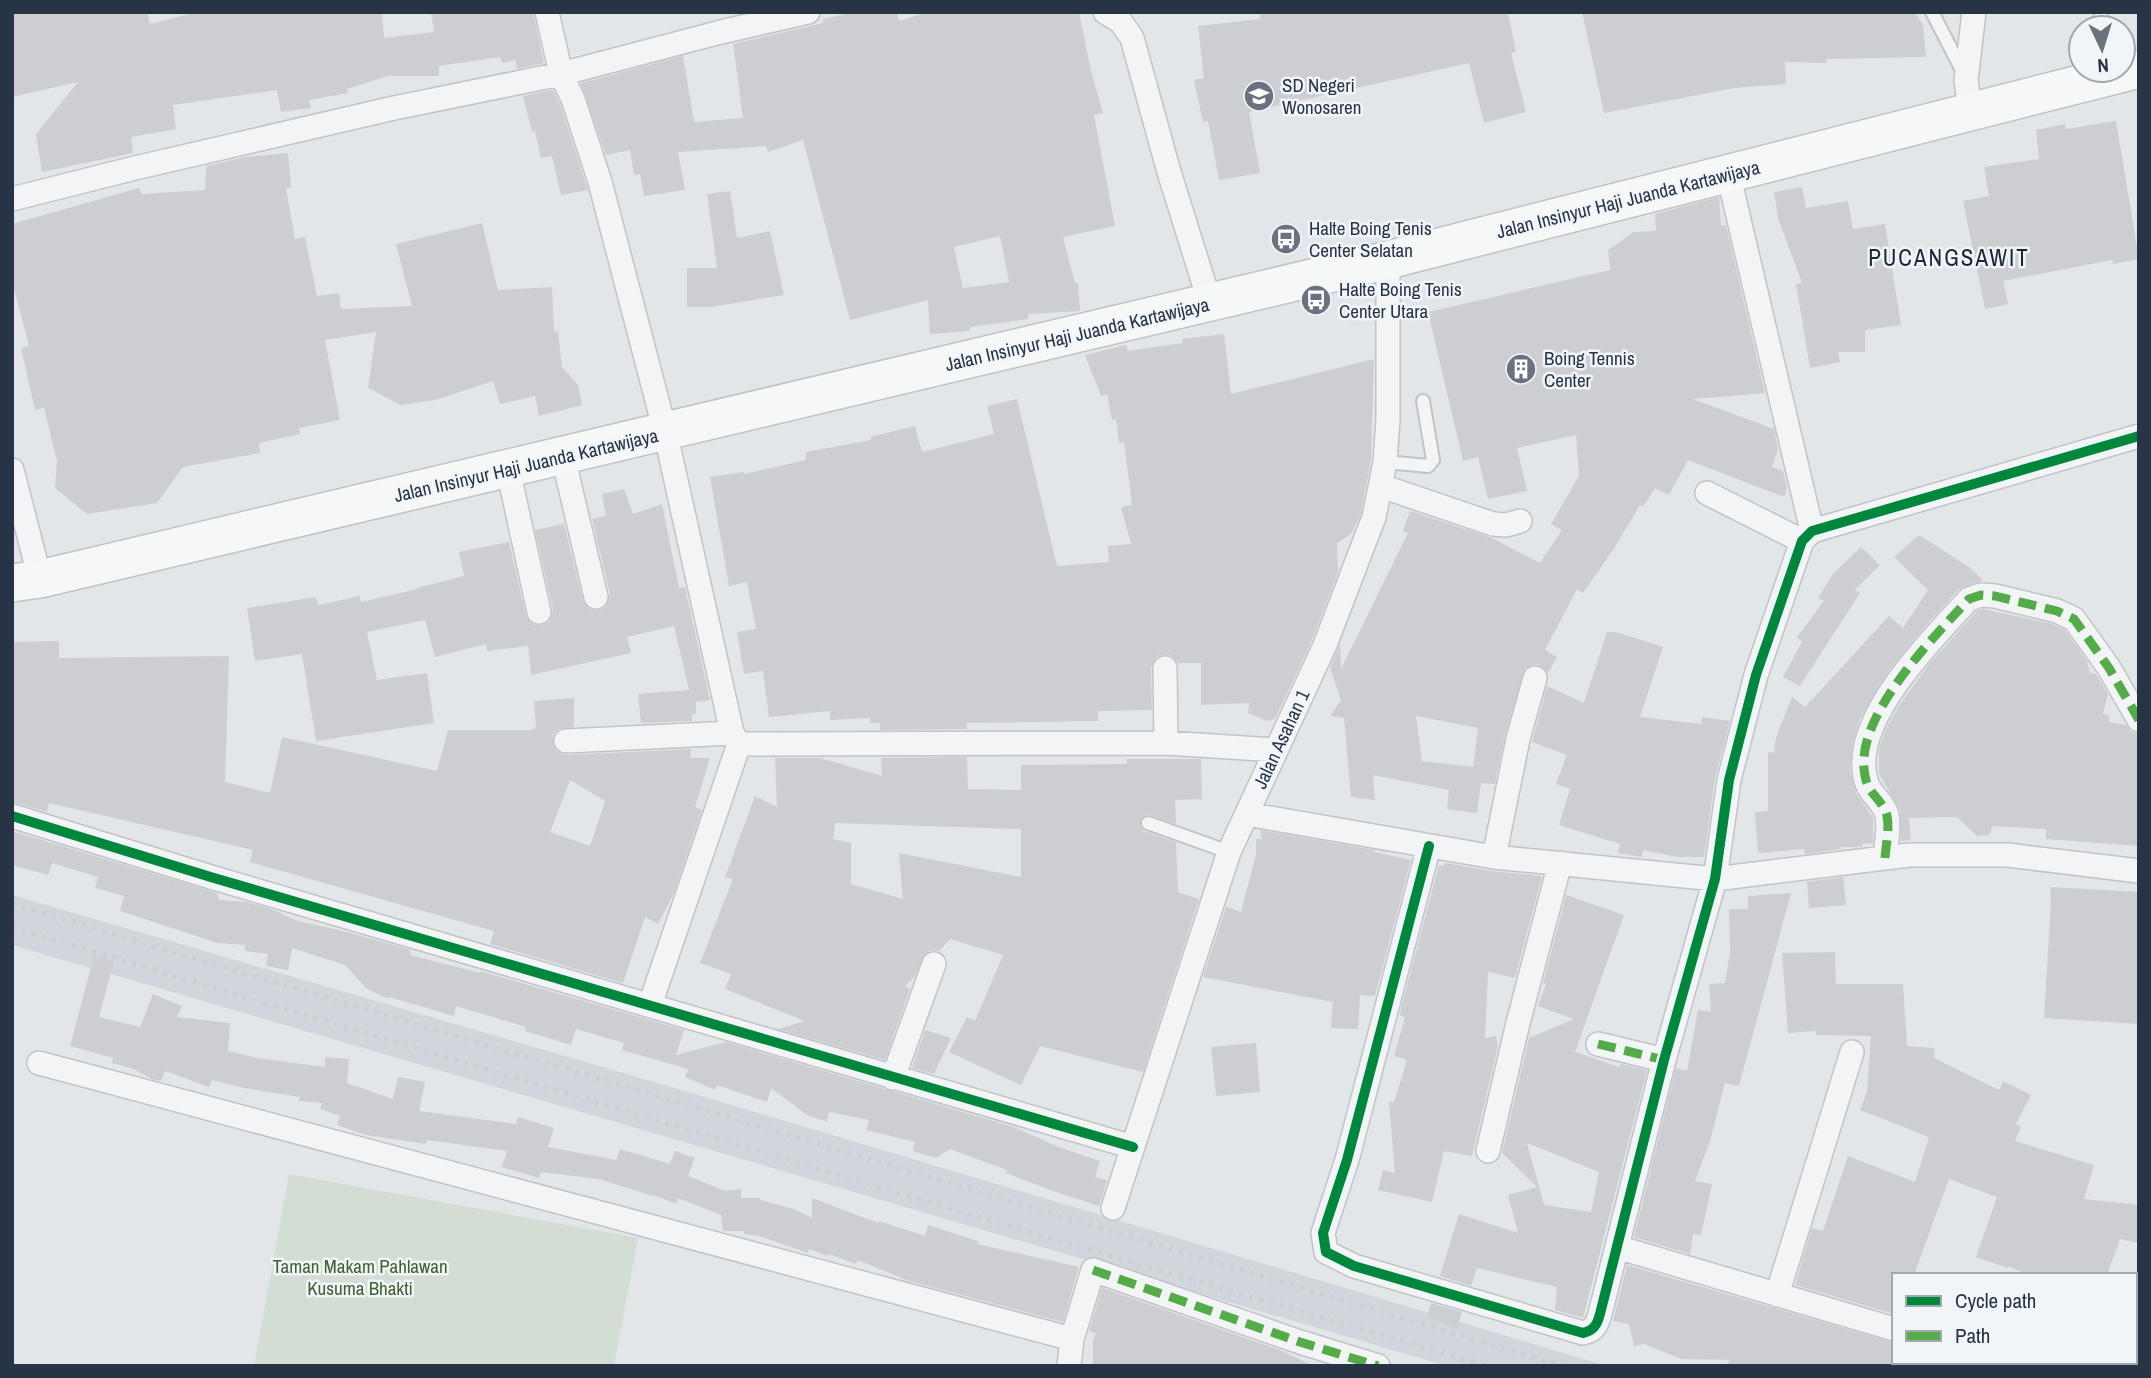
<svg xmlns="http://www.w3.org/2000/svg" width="2151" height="1378" viewBox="0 0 2151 1378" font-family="'Archivo Narrow',sans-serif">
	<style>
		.built { fill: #d1d6dd }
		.green { fill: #d4ddd3 }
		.building { fill: #ccced2; fill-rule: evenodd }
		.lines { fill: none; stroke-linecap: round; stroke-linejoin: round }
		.lane-casing { stroke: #c1c4c7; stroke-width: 16 }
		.street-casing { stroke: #c1c4c7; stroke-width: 26 }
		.primary-casing { stroke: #bfc3c7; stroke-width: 40 }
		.lane { stroke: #f3f4f5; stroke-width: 12 }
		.street { stroke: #f3f4f5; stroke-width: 23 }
		.primary { stroke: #f6f7f7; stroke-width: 37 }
		.rail { stroke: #ccced1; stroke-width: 5; stroke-dasharray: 3.5 7; stroke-linecap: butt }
		.quiet { stroke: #53ac47; stroke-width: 9; stroke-dasharray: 18 9; stroke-linecap: butt }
		.cycleway-casing { stroke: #f1f5f8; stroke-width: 15 }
		.cycleway { stroke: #00873e; stroke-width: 10 }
		.labels { text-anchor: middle; stroke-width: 5; stroke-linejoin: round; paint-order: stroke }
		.poi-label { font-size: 19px; fill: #273445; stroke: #f1f5f8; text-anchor: start }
		.street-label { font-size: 19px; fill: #273445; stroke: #f1f5f8 }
		.park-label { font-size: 19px; fill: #3f6233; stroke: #f1f5f8 }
		.quarter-label { font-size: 23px; letter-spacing: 2px; fill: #1a2536; stroke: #f1f5f8 }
	</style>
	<rect width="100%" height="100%" fill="#e3e6e9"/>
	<path class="built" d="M12,895L661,1084L1607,1366H1447L12,945Z"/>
	<path class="green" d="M289,1174L638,1238L614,1366H254Z"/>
	<path class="building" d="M12,12H147L150,24L197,12H382L384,38L434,32L431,12H533L544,63L517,69L516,60L502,63L500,57L439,66V76H388L347,89L348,93L309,100L311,108L281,112L277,90L173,105L176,129L131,137L133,153L42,172L36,134L78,82L12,97Z
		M855,12H897L899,21L927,12H1079L1091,71L1103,113L1094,115L1115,226L1063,237L1075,283H1078L1080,311L1028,314V319L970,327V331L930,334L928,300L850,320L803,140L768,152L766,146L678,152L685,190L644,196L640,174L634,175L630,150L606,155L581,83L683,56L694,122L743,118L733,44L823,23V19ZM1000,236L1009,282L963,288L954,247Z
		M1259,12H1508L1516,52L1511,53L1526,112L1484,123L1469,63L1249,112L1260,173L1219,180L1208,121L1203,122L1194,80L1204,78L1198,26L1260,19Z
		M1582,12H1915L1923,25L1926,57L1827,59L1826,63L1785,62L1786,84L1734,88L1604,113Z
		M553,90L560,104L588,190L561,195L552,156L541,158L535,131L532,132L523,96Z
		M2116,121L2139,259L2113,264L2112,260L2003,281L2008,304L1985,309L1963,201L1989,196L1984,167L2039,159L2036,130L2065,124L2066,129Z
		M288,153L291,188H286L295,239L305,237L317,296L339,293L341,309L412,306L396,244L482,223L498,290L552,287L554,332L558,331L562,367L578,385L582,405L539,416L535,396L500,404L493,381L435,400L401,405L368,388L376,332L325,340L340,420L299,428L300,434L259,443L260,453L183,467L157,503L87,514L55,488L57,461L44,408L35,410L21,348L29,346L12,281V224L139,188L142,194L205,190L206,166L245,157Z
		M1802,187L1806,208L1848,201L1853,229L1885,224L1901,325L1865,330V352H1838L1840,362L1810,368L1796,284L1802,283L1778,218L1774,192Z
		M730,191L737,238L770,231L784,295L711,307H687V268H717L707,194Z
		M1719,197L1721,226L1726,225L1765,393L1693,399L1774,429L1778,449L1772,467L1783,471L1787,487L1784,497L1688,460L1669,495L1655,488L1643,507L1640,505L1615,547L1583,593L1577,589L1545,650L1557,657L1548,673L1538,664L1531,665L1525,669L1505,735L1495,784L1481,783L1477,813L1447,809L1449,790L1373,775L1375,800L1351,797L1344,718L1330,716L1341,700L1330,668L1340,644L1341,669L1408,533L1403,531L1410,511L1492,538L1540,563L1562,530L1551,524L1579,476L1576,435L1517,448L1527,491L1488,499L1478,457L1463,461L1428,312L1610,270L1608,250L1634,232L1656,231L1655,214ZM1416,716L1478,728L1473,767L1422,761Z
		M1224,334L1231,394L1374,359L1371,460L1361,513L1352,533L1337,543L1338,572L1312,640L1275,719L1267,721L1248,713L1249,703L1201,705V663H1178L1172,656L1166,654L1157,656L1151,668L1152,710L1098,711V721L966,723L967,729L880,730V723H870V718L830,720V711L769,717L763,671L744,674L737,632L756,629L747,582L729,586L710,477L744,472V474L806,460V452L871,440L870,437L915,426L922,452L994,434L987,406L1017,399L1057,566L1109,562L1108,546L1131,544L1121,507L1132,505L1124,442L1119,443L1116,419L1112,420L1107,394L1101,396L1085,355L1126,345L1128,351L1183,343L1182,339Z
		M624,489L633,514L662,504L679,588L685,587L710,700L696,702V714H692V721L641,723L638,694L689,690L674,626L627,637L631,653L531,675L528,646L487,651L486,644L435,657L425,620L367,632L377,680L427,673L434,723L316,741L302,654L255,661L247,608L316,597L318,605L360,596L361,602L418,589L417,588L464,576L459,552L509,542L526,616L534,625H543L549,622L553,610L535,530L564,524L583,601L591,610H600L606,607L610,594L592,519L606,516L602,494Z
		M1919,535L1969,567L1983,580L1959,589L1927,624L1890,669L1860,719L1852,745L1850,770L1856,793L1873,818V843L1862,844V847H1840L1841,849L1805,854L1804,849L1758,853L1755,812L1768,811V752L1774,753L1776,737L1792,697L1805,707L1889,616L1903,628L1928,590L1894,557Z
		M1861,547L1880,565L1855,590L1860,593L1800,686L1783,677L1802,642L1797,637L1824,601L1818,598L1833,574Z
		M1983,609L2052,624L2065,630L2087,661L2090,673L2096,674L2108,694L2103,714L2109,715V722L2126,725L2131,732L2139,734V846L2046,839V829L1993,826L1989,835L1977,836L1957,817L1909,818L1911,840L1901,841L1900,810L1879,774V749L1886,729L1898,707L1930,663L1977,611Z
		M1607,632H1616L1663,647L1640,717L1701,724L1702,717L1730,721L1715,778L1704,857H1678L1643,850L1642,857L1618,853L1620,844L1559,825L1570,789L1556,784L1567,755L1532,742L1547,686L1584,703Z
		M59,641V658L229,656L225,782L270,793L282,737L437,771L448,730H530L536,728L534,701L574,698V727L559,729L553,735L554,748L559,753L567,755L691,749L690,758H710L695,807L702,810L674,893L658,924L645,917L623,983L490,944L494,931L250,862L253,850L49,803L47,812L12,802V642ZM570,780L605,801L590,846L550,832Z
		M967,757L968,789L1021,790V765L1127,764V759H1201L1202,799L1175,800L1176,824L1147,814L1140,821L1141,828L1144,831L1176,842L1178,892L1199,899L1143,1072L1040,1046L1021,1085L949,1052L967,1017L975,1021L1003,955L950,939L939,951L931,950L925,954L915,976L905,986L910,989L885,1060L778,1029L805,1021L725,989L731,974L700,963L733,879L725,877L755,796L777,807L775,758H820L882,776L881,758ZM835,823L1021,829V877L899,853L903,899L851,884V843L833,839Z
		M1260,830L1375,850L1374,852L1411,860L1375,996L1360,995L1358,1029L1331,1028L1333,1002L1203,977L1226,907L1241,912L1256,855V839H1262Z
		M12,831L217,893L219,900L247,902L271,909L298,921L347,932L411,950L410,955L480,973V971L684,1030L676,1055L726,1042L1014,1127L1061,1148L1100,1161L1095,1177L1107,1180L1099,1206L1053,1191L1006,1173L1007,1170L950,1149L936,1158L913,1151L915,1142L866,1130L869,1120L829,1112L827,1122L807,1115L771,1088L767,1102L717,1085L715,1090L685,1077L688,1069L622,1050L624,1043L576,1029L571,1045L525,1031L526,1027L456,1006L454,1016L389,997L388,999L366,988L345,965L292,948L288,970L266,966L268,954L245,951V945L218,943L120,911L124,896L95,888L98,877L52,863L48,875L12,865Z
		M1445,863L1492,871L1542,876L1515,978L1488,972L1485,1038L1496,1036L1498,1046L1472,1156L1444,1151L1432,1202L1378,1190L1383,1170L1395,1173L1389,1102H1394L1407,1060L1394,1056L1405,1017L1400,1016L1401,1008L1439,865L1444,866Z
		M1843,877L1846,905L1809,908L1807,882Z
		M2050,887L2139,892V1024L2044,1018L2051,902Z
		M1791,893L1739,1086L1725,1083L1710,1141L1695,1181L1712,1184L1701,1235L1693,1234L1690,1254L1634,1237L1676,1068L1687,1071L1698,1010L1711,1012L1709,984L1725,983L1730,952L1729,909H1748V896Z
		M1566,895L1624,915L1575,1052L1619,1067L1620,1064L1647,1070L1583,1318L1555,1310L1557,1287L1477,1268L1471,1286L1440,1276L1459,1214L1518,1233L1508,1195L1537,1187L1502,1153L1529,1038L1574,1019L1538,1006L1546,984H1543ZM1527,1143L1599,1172L1591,1212L1544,1205Z
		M1835,952L1836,984H1903L1907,1046L1935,1048L1934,1058L1999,1090L2003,1081L2031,1095L2016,1124L2021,1127L2015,1141L2094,1165L2084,1199L2139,1205V1243L2120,1239L2107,1275H2029L2008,1266V1268L1976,1257L1997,1197L1949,1179L1914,1275H1894V1314L1795,1285L1812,1228L1823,1231L1848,1156L1915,1182L1929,1137L1860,1110L1867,1091L1871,1036L1816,1035V1031L1788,1033L1782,953Z
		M94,956L114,961L99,1017L140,1027L153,994L182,1006L177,1017L230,1023L228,1051L257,1058L325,1067V1057L349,1059L347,1083L393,1099L398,1077L425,1082L419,1111L516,1124L518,1117L554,1128L548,1147L616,1160L620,1149L670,1164L675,1151L695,1158L688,1176L725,1191L741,1189V1198H760V1200L794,1209L812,1218V1198L878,1223L879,1221L925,1236L928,1225L978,1241L977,1244L1079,1267L1063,1322L909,1281L858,1260L856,1264L829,1254L828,1256L809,1249L808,1253L759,1236L744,1234V1231H723L721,1215L678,1198L676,1204L654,1195L653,1196L599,1179L541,1172L539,1178L502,1167L507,1151L427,1140L426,1144L366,1135L337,1125L340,1116L320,1109L322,1103L299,1101L300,1097L244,1088L212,1080L209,1087L165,1071L161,1081L152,1079L134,1069L112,1063L113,1058L70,1046Z
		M925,1030L951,1038L934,1074L912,1068Z
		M1256,1043L1260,1092L1216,1096L1211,1047Z
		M1627,1265L1894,1343V1366H1726L1730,1360L1681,1359L1644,1344L1634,1346L1629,1324L1613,1321Z
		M1102,1288L1280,1350L1313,1366H1093V1340L1096,1333L1089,1331Z
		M1431,1303L1462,1312L1457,1328L1427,1318Z"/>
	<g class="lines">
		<g class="lane-casing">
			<path id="lane" d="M1932,12L1964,74
				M2100,28L2101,12
				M1385,462L1428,466L1433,460L1423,401
				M1148,823L1229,852"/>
		</g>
		<g class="street-casing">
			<path id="street" d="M547,12L561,74L573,99L600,182L665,431L732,733
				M1105,12L1121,22L1132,38L1169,172L1210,303
				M1970,112L1966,80L1974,12
				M1728,173L1812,531
				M12,199L135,168L394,108L561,74L721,32L808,12
				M563,457L596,597
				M508,469L539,612
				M12,470L40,579
				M1381,486L1493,524L1506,525L1520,521
				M1707,493L1802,541
				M1165,668L1166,743
				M566,741L732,733L739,744L1166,743L1275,750
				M1247,814L1494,857L1715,879L1909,855H2007L2139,871
				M12,816L214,878L1133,1147
				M1429,846L1347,1160L1323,1233L1326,1252L1354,1266L1583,1333C1599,1330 1599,1316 1603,1302L1664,1060L1715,879L1729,780L1756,675L1802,541L1812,531L2139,436
				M1494,857L1518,739L1535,678
				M1885,858C1886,844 1891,822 1885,810C1875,792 1866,793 1864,768C1859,712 1934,637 1969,599L1981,595L1995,596L2057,611L2074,619L2109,668L2139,720
				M650,1005L739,744
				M1598,1044L1664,1060
				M39,1063L1072,1339
				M893,1078L934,964
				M1488,1151L1517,1027L1560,863
				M1113,1208L1229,852L1325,645L1374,517L1385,462L1388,420V260
				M1617,1247L1894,1329
				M1777,1295L1852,1052
				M2008,1362L2019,1366
				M1069,1366L1072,1339L1093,1270L1300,1342L1378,1366
				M2136,1366L2139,1356"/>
		</g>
		<g class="primary-casing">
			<path id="primary" d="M12,583L40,579L1388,260L2139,69"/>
		</g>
		<use href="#lane" class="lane"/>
		<use href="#street" class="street"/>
		<use href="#primary" class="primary"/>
		<path class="rail" d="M12,904L1564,1366
			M12,927L1012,1227L1488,1366"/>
		<path class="quiet" d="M1885,858C1886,844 1891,822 1885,810C1875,792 1866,793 1864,768C1859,712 1934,637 1969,599L1981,595L1995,596L2057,611L2074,619L2109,668L2139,720
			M1598,1044L1664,1060
			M1093,1270L1300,1342L1378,1366"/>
		<g class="cycleway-casing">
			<path id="cycleway" d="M12,816L214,878L1133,1147
				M1429,846L1347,1160L1323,1233L1326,1252L1354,1266L1583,1333C1599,1330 1599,1316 1603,1302L1664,1060L1715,879L1729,780L1756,675L1802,541L1812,531L2139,436"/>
		</g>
		<use href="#cycleway" class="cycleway"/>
	</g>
	<defs>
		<g id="school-disc" transform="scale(1.575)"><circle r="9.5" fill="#69727e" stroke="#f1f5f8"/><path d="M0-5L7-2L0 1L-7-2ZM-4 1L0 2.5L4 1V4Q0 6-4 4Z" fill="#fff"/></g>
		<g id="bus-disc" transform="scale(1.575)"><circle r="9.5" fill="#69727e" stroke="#f1f5f8"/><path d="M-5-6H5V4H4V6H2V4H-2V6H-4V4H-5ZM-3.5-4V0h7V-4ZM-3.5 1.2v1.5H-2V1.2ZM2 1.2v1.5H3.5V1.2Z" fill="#fff"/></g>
		<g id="building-disc" transform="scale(1.575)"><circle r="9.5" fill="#69727e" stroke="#f1f5f8"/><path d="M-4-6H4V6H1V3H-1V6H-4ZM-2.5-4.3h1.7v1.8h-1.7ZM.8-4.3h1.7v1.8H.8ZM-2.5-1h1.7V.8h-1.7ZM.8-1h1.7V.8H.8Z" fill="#fff"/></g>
	</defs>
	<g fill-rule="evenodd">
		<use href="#school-disc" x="1259" y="96"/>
		<use href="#bus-disc" x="1286" y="239"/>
		<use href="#bus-disc" x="1316" y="300"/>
		<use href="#building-disc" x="1521" y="369"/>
	</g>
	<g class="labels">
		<g class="poi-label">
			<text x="1282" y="92">SD Negeri<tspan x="1282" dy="22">Wonosaren</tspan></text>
			<text x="1309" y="235">Halte Boing Tenis<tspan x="1309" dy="22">Center Selatan</tspan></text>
			<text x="1339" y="296">Halte Boing Tenis<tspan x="1339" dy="22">Center Utara</tspan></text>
			<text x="1544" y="365">Boing Tennis<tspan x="1544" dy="22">Center</tspan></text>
		</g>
		<g class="street-label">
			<text transform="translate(1628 199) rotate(-14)" y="7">Jalan Insinyur Haji Juanda Kartawijaya</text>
			<text transform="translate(1077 334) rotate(-13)" y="7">Jalan Insinyur Haji Juanda Kartawijaya</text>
			<text transform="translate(526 465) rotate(-13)" y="7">Jalan Insinyur Haji Juanda Kartawijaya</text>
			<text transform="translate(1281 739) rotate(-65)" y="7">Jalan Asahan 1</text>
		</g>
		<g class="park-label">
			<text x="360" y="1273">Taman Makam Pahlawan<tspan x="360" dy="22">Kusuma Bhakti</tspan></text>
		</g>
		<g class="quarter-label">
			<text x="1949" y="266">PUCANGSAWIT</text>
		</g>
	</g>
	<rect width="2151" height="1378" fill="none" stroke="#273445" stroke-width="28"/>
	<rect x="1892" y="1273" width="245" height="91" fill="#f1f5f8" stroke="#a0a8b0" stroke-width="2"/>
	<rect x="1906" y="1296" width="35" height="10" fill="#00873e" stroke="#a0a8b0" stroke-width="2"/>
	<text x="1955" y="1308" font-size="21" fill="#273445">Cycle path</text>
	<rect x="1906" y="1331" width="35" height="10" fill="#53ac47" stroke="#a0a8b0" stroke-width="2"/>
	<text x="1955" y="1343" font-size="21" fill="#273445">Path</text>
	<g transform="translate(2102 49) rotate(176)"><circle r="33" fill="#f1f5f8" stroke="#a0a8b0" stroke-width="2"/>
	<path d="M0-5L12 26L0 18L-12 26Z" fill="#69727e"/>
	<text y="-10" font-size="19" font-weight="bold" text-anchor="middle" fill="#273445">N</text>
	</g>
</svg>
